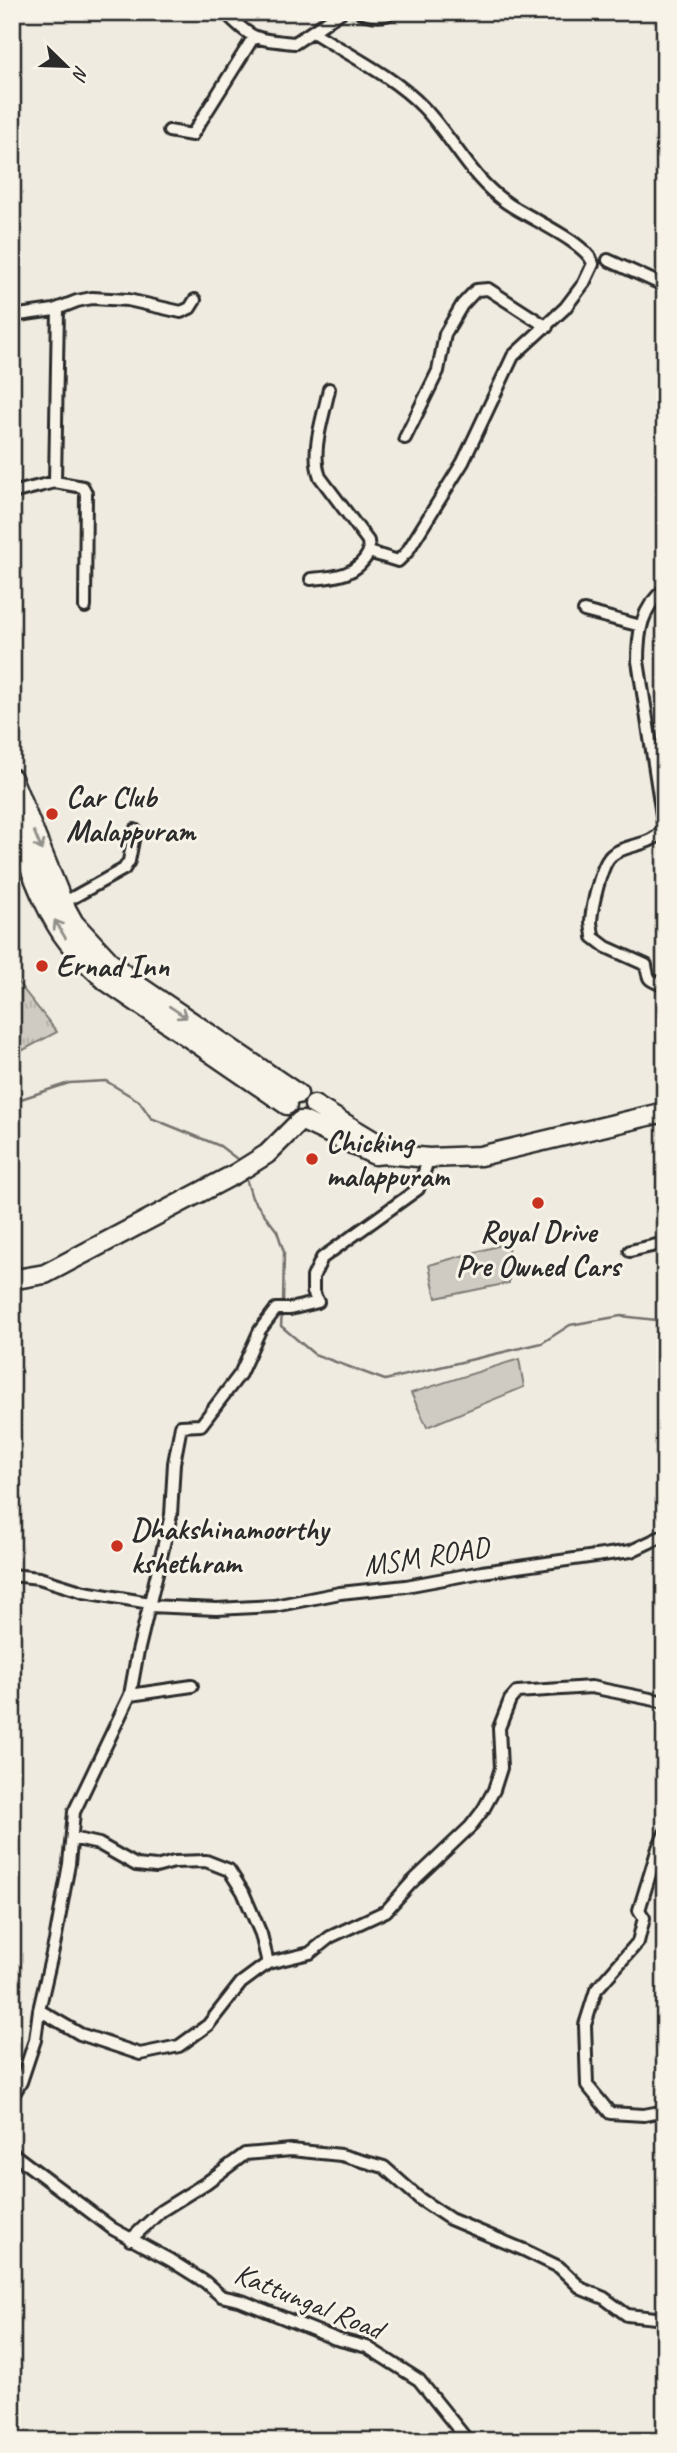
<svg xmlns="http://www.w3.org/2000/svg" width="677" height="2453" viewBox="0 0 677 2453" font-family="Caveat,sans-serif">
	<style>
		.grass { fill: #cfcbc2; stroke: #7d7b76; stroke-width: 2 }
		.park { fill: url(#park-tufts); stroke: #7d7b76; stroke-width: 2 }
		.lines { fill: none; stroke-linecap: round; stroke-linejoin: round }
		.stream { stroke: #74726e; stroke-width: 2.5 }
		.minor-casing { stroke: #2b2b2b; stroke-width: 16 }
		.trunk-casing { stroke: #2b2b2b; stroke-width: 23 }
		.minor { stroke: #f7f3e8; stroke-width: 10 }
		.trunk { stroke: #f7f3e8; stroke-width: 18 }
		.oneway { stroke: #918f8a }
		.poi-dot { fill: #c8321e; stroke: #f7f3e8; stroke-width: 2.5 }
		.labels { text-anchor: middle; stroke-width: 6; stroke-linejoin: round; paint-order: stroke }
		.poi-label { font-size: 30px; font-weight: bold; fill: #2b2b2b; stroke: #f7f3e8; text-anchor: start }
		.street-label { font-size: 30px; fill: #2b2b2b; stroke: #f7f3e8 }
	</style>
	<defs>
		<pattern id="park-tufts" width="24" height="20" patternUnits="userSpaceOnUse" patternTransform="scale(1.75)"><rect width="24" height="20" fill="#cfcbc2"/><path d="M3 7l-1-3M5 7V3M7 7l1-3M15 17l-1-3M17 17v-4M19 17l1-3" fill="none" stroke="#b2aea7"/></pattern>
	</defs>
	<rect width="100%" height="100%" fill="#efebe0"/>
	<filter id="ink" filterUnits="userSpaceOnUse"><feTurbulence type="fractalNoise" baseFrequency=".0143" numOctaves="2"/><feDisplacementMap in="SourceGraphic" scale="14" xChannelSelector="R" yChannelSelector="G"/><feConvolveMatrix kernelMatrix="1 2 1 2 8 2 1 2 1" color-interpolation-filters="sRGB"/></filter>
	<g filter="url(#ink)">
		<path class="grass" d="M508,1243L509,1283L436,1298L429,1265Z
			M519,1359L524,1387L427,1427L411,1393Z"/>
		<path class="park" d="M12,975L57,1032L12,1056Z"/>
		<g class="lines">
			<path class="stream" d="M12,1102L69,1083L106,1081L139,1101L151,1118L220,1146L241,1162
				M245,1175L252,1198L277,1231L284,1252L283,1305
				M282,1312L281,1326L314,1354L385,1380L542,1343L570,1325L621,1316L665,1321"/>
			<g class="minor-casing">
				<path id="minor" d="M225,12C253,41 255,39 295,43L341,12
					M360,12C373,16 381,18 394,12
					M169,131L192,135L253,38
					M608,260L665,286
					M12,316L54,310L77,301L92,298L128,300L181,312L190,308L195,300
					M329,389C324,416 310,450 320,477L368,541L369,552
					M405,438L438,371L445,334L462,305L476,290L488,289L547,327
					M55,482L58,309
					M12,493L55,482L83,487L86,493L85,607
					M311,579C335,577 357,576 369,552L398,561L407,552L463,462L513,356L565,308L584,283L593,264C588,243 525,216 507,203C471,179 453,138 423,107C393,76 349,55 313,32
					M665,589C641,608 638,633 638,661L664,828C653,847 627,843 612,855C601,863 592,907 591,921C591,926 593,932 593,937L606,947L646,965C649,983 649,979 665,986
					M584,611L641,626
					M63,903L124,869L129,861L135,830
					M630,1251L665,1243
					M665,1366V1403
					M12,1575L39,1578L84,1592L150,1603
					M149,1606L217,1609L274,1606L340,1593L406,1586L482,1572L631,1551L665,1535
					M130,1695L192,1686
					M665,1833L658,1848L639,1910L644,1918L638,1942L596,1990L585,2025L587,2085L610,2113L644,2115L665,2111
					M72,1838L99,1844L136,1865L156,1867L174,1862L206,1861L229,1870L243,1892L261,1934L268,1963
					M39,2010L80,2034L140,2054L179,2046L208,2025L241,1983L268,1963L310,1953L330,1937L386,1911L411,1883L470,1827L483,1810L494,1790L501,1768L499,1728L510,1700L517,1692L591,1687L665,1702
					M12,2097L21,2082L35,2040L39,2010L55,1941L69,1864L74,1812L130,1695L137,1656L171,1515L174,1463L181,1426L201,1425L240,1374L260,1330L276,1309H290L318,1302L313,1292V1277L322,1258L418,1189L429,1158
					M12,2153L113,2229L170,2260L205,2282L221,2296L242,2301L336,2339L367,2347L419,2380L468,2441
					M130,2240L161,2211L206,2183L245,2154L291,2150L341,2155L384,2167L420,2199L450,2219L524,2250L559,2267L582,2289L604,2298L627,2315L665,2319"/>
			</g>
			<g class="trunk-casing">
				<path id="trunk" d="M12,778L63,903L74,923L114,966L136,984L298,1094
					M12,823C28,860 43,910 68,942C79,956 93,969 106,981L287,1105
					M314,1105L379,1144L385,1154
					M303,1121L375,1155L385,1154L429,1158L480,1156L665,1112
					M12,1277L22,1278L45,1274L235,1174L267,1154L300,1121"/>
			</g>
			<use href="#minor" class="minor"/>
			<use href="#trunk" class="trunk"/>
		</g>
		<defs><path id="oneway-shaft" d="M-6 0H5M1.5-3L5.5 0L1.5 3" fill="none" stroke-width="1.6" stroke-linecap="round" stroke-linejoin="round" transform="scale(1.75)"/></defs>
		<g class="oneway">
			<use href="#oneway-shaft" transform="translate(38 841) rotate(68)"/>
			<use href="#oneway-shaft" transform="translate(60 929) rotate(-121)"/>
			<use href="#oneway-shaft" transform="translate(178 1012) rotate(34)"/>
		</g>
	</g>
	<g class="poi-dot">
		<circle cx="52" cy="814" r="7"/>
		<circle cx="42" cy="966" r="7"/>
		<circle cx="312" cy="1159" r="7"/>
		<circle cx="538" cy="1203" r="7"/>
		<circle cx="117" cy="1546" r="7"/>
	</g>
	<g class="labels">
		<g class="poi-label">
			<text x="66" y="807">Car Club<tspan x="66" dy="34">Malappuram</tspan></text>
			<text x="56" y="976">Ernad Inn</text>
			<text x="326" y="1152">Chicking<tspan x="326" dy="34">malappuram</tspan></text>
			<text x="538" y="1242" text-anchor="middle">Royal Drive<tspan x="538" dy="34">Pre Owned Cars</tspan></text>
			<text x="131" y="1539">Dhakshinamoorthy<tspan x="131" dy="34">kshethram</tspan></text>
		</g>
		<g class="street-label">
			<text transform="translate(426 1556) rotate(-9)" y="10">MSM ROAD</text>
			<text transform="translate(309 2301) rotate(22)" y="10">Kattungal Road</text>
		</g>
	</g>
	<rect width="677" height="2453" fill="none" stroke="#f7f3e8" stroke-width="42"/>
	<rect x="21" y="21" width="635" height="2411" fill="none" stroke="#2b2b2b" stroke-width="2.5" filter="url(#ink)"/>
	<g transform="translate(66 66) rotate(113)" stroke="#f7f3e8" stroke-width="5" paint-order="stroke">
	<path d="M0-5L12 26L0 18L-12 26Z" fill="#2b2b2b"/>
	<text y="-10" font-size="19" font-weight="bold" text-anchor="middle" fill="#2b2b2b">N</text>
	</g>
</svg>
